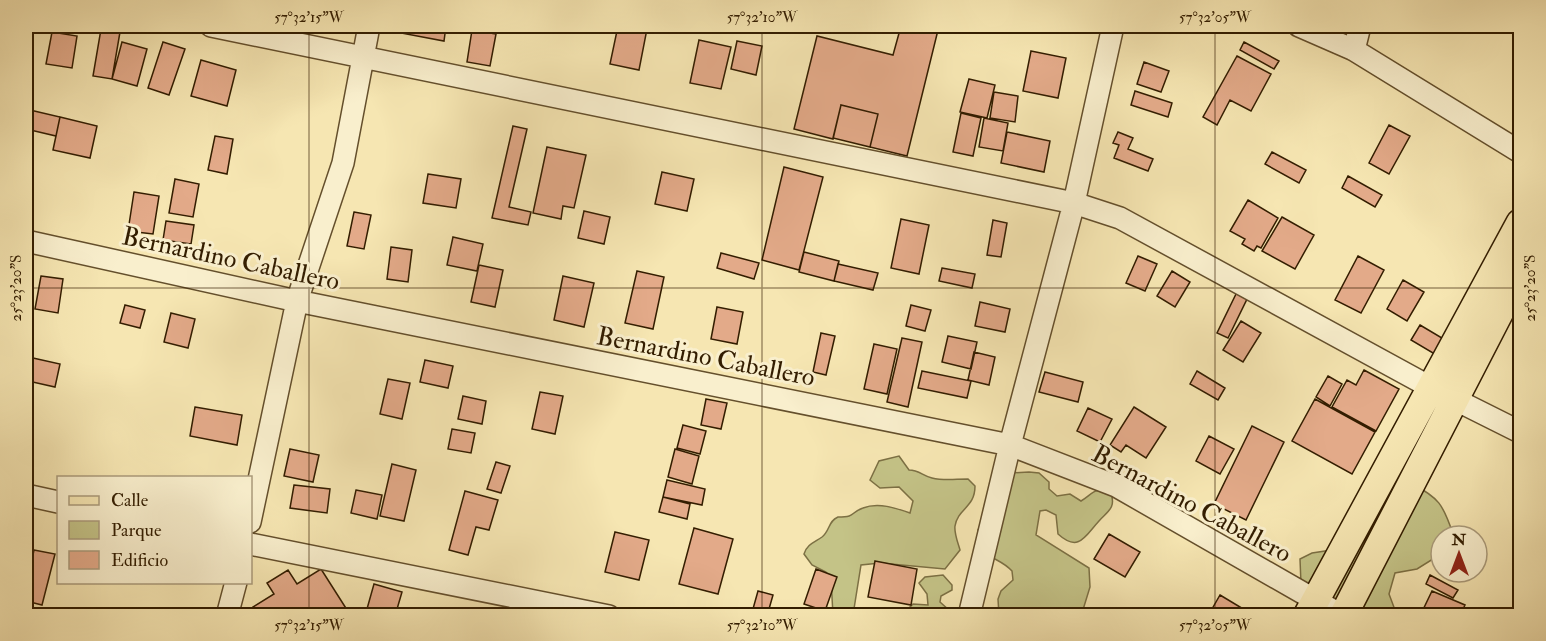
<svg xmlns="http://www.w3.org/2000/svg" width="1546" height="641" viewBox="0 0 1546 641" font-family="'IM FELL Double Pica',serif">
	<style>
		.green { fill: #c4c387; stroke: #7c7044; stroke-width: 1.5 }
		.building { fill: #e3aa89; stroke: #331d00; stroke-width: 1.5 }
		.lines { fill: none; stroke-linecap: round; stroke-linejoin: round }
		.minor-casing { stroke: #644f2c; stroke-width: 24 }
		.major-casing { stroke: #331d00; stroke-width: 30 }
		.minor { stroke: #f9efcd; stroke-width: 21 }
		.major { stroke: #f6e6b2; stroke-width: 27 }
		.ticks { fill: none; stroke: #331d00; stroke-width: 1.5; stroke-opacity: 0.45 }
		.labels { text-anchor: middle; stroke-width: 6; stroke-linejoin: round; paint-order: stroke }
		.street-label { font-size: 26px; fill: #331d00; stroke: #f9efcd }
		.neatline { fill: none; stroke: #331d00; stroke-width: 2 }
		.ticks-label { font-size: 15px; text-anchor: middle; fill: #331d00 }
	</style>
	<rect width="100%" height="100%" fill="#f6e6b2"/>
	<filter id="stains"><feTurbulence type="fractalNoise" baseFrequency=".00333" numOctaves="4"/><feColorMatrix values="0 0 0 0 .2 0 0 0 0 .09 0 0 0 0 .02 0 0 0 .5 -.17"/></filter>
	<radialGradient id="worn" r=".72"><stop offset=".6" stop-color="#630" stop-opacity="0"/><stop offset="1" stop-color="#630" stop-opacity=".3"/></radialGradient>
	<path class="green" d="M899,456L909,470C919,470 923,476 932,478C944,481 955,479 968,479L975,486C975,508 958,508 955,526C954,533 958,543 960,550L945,569L880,563L861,565L853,615H833L831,579L826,572L812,565L804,554C807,544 815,542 822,537C830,531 828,521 838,517C857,517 849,513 863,508C878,502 896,508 910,513L913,501L899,487L880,488L870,480L879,461Z
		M1029,472L1039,473L1049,482V489L1057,496L1070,494L1081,501C1093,494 1094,486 1111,493C1116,508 1108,511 1099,521C1085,536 1079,553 1058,534L1056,515L1046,510L1040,511L1036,535L1089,568L1090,587L1082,613L1059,615L1045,609L1042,615H999L998,599L1001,591L1013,580L1012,571C1002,560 990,559 979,548L978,530L1010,473Z
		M1411,483C1439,498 1443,504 1453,534L1441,536V554L1417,569L1395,573L1389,594L1395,610L1405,615H1368L1362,606L1339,603L1301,584L1300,559L1312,553L1338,549L1383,494Z
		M943,575L952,585V590L941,596L940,602L949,610L977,616H901L913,604L928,605L927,594L919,583L925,577Z"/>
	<path class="building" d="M403,26H446L444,41L401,33Z
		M618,26L647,29L639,70L610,64Z
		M901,26H939L907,156L870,147L878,114L841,105L833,139L794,129L817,36L893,55Z
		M101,29L120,32L112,79L93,76Z
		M472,30L496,34L490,66L467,62Z
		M52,32L77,36L72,68L46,64Z
		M699,40L731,47L721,89L690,83Z
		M737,41L762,46L756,75L731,69Z
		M122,42L147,49L137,86L112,79Z
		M163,42L185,49L169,95L148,88Z
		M1244,42L1279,61L1274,69L1240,50Z
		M1031,51L1066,58L1058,98L1023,91Z
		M1237,56L1271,74L1251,111L1230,100L1217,125L1203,117Z
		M201,60L236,70L227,106L191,96Z
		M1144,62L1169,71L1161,92L1137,84Z
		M969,79L995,85L987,118L960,112Z
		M1135,91L1172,103L1168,117L1131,105Z
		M994,92L1018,96L1015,122L990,118Z
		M841,105L878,114L870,147L833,138Z
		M30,110L60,117L56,136L26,129Z
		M961,113L981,118L973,156L953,152Z
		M60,117L97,126L90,158L53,150Z
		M984,118L1008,123L1003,151L979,147Z
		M1389,125L1410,136L1389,174L1369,163Z
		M513,126L527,129L509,207L531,212L528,225L492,218Z
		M1007,132L1050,141L1044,172L1001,163Z
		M1118,132L1133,138L1128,149L1153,159L1148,171L1114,158L1119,145L1113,143Z
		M215,136L233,139L227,174L208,170Z
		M547,147L586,155L574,208L563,206L561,219L533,213Z
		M1272,152L1306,170L1299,183L1265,164Z
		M784,167L823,177L799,270L762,260Z
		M662,172L694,179L687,211L655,204Z
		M428,174L461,179L456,208L423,203Z
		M1348,176L1382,195L1375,207L1342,188Z
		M175,179L199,184L193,217L169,213Z
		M134,192L159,196L153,234L128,231Z
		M1248,200L1278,218L1261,248L1257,246L1254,251L1242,244L1245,239L1230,231Z
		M584,211L610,217L604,244L578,238Z
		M354,212L371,215L364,249L347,246Z
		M1282,217L1314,235L1295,269L1262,251Z
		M901,219L929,225L919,274L891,268Z
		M993,220L1007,223L1001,257L987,255Z
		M166,221L194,225L191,244L163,240Z
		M453,237L483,244L477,271L447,265Z
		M391,247L412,250L408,282L387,279Z
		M804,252L839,261L834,281L799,272Z
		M721,253L759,263L754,279L717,268Z
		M1138,256L1157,264L1145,291L1126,283Z
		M1358,256L1384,270L1361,313L1335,300Z
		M838,264L878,273L873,290L834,281Z
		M479,265L503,270L495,307L471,302Z
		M942,268L975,274L972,288L939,281Z
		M637,271L664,277L653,329L625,323Z
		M1172,271L1190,282L1175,307L1157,296Z
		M41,276L63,279L58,313L35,309Z
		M563,276L594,283L584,327L554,320Z
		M1403,280L1424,292L1407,321L1387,309Z
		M1237,292L1248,297L1228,338L1217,333Z
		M980,302L1010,309L1005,332L975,326Z
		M125,305L145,310L140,328L120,323Z
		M911,305L931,310L925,331L906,326Z
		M717,307L743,312L737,344L711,339Z
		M171,313L195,319L188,348L164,342Z
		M1241,321L1261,333L1243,362L1223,350Z
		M1420,325L1447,341L1438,356L1411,340Z
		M821,333L835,336L826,375L813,372Z
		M948,336L977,342L971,369L942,362Z
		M902,338L922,342L908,407L887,402Z
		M874,344L897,349L887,394L864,389Z
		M974,352L995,357L989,385L968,380Z
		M33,358L60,364L55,387L28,381Z
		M425,360L453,366L448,388L420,382Z
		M1364,370L1399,389L1376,431L1332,407L1347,380L1356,385Z
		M922,371L971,381L967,398L918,388Z
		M1197,371L1225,388L1218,400L1190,384Z
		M1045,372L1083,382L1078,402L1039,392Z
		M1328,376L1342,384L1330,406L1316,397Z
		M388,379L410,383L402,419L380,414Z
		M540,392L563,396L555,434L532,429Z
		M463,396L486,401L482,424L458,419Z
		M706,399L727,403L721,429L701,425Z
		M1315,399L1375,432L1352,474L1292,441Z
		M195,407L242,415L237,445L190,436Z
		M1134,407L1166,427L1146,458L1126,445L1121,452L1110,445Z
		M1088,408L1112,419L1100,442L1077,431Z
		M683,425L706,431L700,454L677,448Z
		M1252,426L1284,442L1246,520L1214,504Z
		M452,429L475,433L471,453L448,449Z
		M1209,436L1234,449L1220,474L1196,461Z
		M290,449L319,455L313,482L284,476Z
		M675,449L699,456L692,484L668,477Z
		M496,462L510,466L501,493L487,489Z
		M392,464L416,470L404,521L380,516Z
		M667,480L705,489L702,505L663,497Z
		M294,485L330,489L327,513L290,508Z
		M356,490L382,495L377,519L351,513Z
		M465,491L498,500L489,530L476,527L468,555L449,550Z
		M663,497L690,504L687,519L659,512Z
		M694,528L733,539L718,594L679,584Z
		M615,532L649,540L639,580L605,572Z
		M1109,534L1140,552L1125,577L1094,559Z
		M34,550L55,554L42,605L26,601V587Z
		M875,561L917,569L911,605L868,597Z
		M321,569L349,613L346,616H259L253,607L274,594L267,583L288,570L297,584Z
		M816,569L837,577L825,611L804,604Z
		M1430,575L1458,590L1453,598L1426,584Z
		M374,584L402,592L395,616H365Z
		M758,591L773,595L767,616H751Z
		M1432,591L1465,605L1460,616H1420Z
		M1220,595L1255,616H1208Z
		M405,608L434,614L433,616H404Z"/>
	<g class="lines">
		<g class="minor-casing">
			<path id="minor" d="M211,26L1074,203L1120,218L1430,387L1520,432
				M1299,26L1354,50L1520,152
				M1354,50L1360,26
				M26,241L297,301L1010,445L1116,486L1343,616
				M26,495L58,502
				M250,522L297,301L343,163L369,26
				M250,544L609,616
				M227,616L236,582
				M969,616L1010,445L1074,203L1113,26"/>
		</g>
		<g class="major-casing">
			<path id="major" d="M1307,616L1520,223
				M1343,616L1520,273"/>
		</g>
		<use href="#minor" class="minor"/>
		<use href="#major" class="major"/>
	</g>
	<path class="ticks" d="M309,26V616M762,26V616M1215,26V616M26,288H1520"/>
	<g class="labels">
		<g class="street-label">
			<text transform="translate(231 258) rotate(12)" y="9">Bernardino Caballero</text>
			<text transform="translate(706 356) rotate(11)" y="9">Bernardino Caballero</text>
			<text transform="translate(1192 503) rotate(28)" y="9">Bernardino Caballero</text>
		</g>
	</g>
	<rect width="1546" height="641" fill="none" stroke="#f6e6b2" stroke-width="66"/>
	<rect x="57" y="476" width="195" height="108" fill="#f9efcd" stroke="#aa9b7b" stroke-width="1.5"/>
	<rect x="69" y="496" width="30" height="9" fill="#f6e6b2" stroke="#aa9b7b" stroke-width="1.5"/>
	<text x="111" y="506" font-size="18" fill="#331d00">Calle</text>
	<rect x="69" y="521" width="30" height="18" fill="#c4c387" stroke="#aa9b7b" stroke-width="1.5"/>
	<text x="111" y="536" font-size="18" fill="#331d00">Parque</text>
	<rect x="69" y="551" width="30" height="18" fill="#e3aa89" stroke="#aa9b7b" stroke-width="1.5"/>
	<text x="111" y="566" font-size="18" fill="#331d00">Edificio</text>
	<g transform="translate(1459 554)"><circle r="28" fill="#f9efcd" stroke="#aa9b7b" stroke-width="1.5"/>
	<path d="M0-4.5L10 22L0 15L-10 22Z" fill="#8f2418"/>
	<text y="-9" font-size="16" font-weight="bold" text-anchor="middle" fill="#331d00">N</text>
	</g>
	<rect x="33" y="33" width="1480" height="575" class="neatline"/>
	<g class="ticks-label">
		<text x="309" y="22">57°32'15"W</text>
		<text x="762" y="22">57°32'10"W</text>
		<text x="1215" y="22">57°32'05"W</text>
		<text transform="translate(16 288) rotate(-90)" y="5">25°23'20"S</text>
		<text transform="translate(1530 288) rotate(-90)" y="5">25°23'20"S</text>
		<text x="309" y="630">57°32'15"W</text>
		<text x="762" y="630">57°32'10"W</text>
		<text x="1215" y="630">57°32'05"W</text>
	</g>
	<rect width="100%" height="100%" filter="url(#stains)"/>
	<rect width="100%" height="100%" fill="url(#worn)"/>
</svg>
